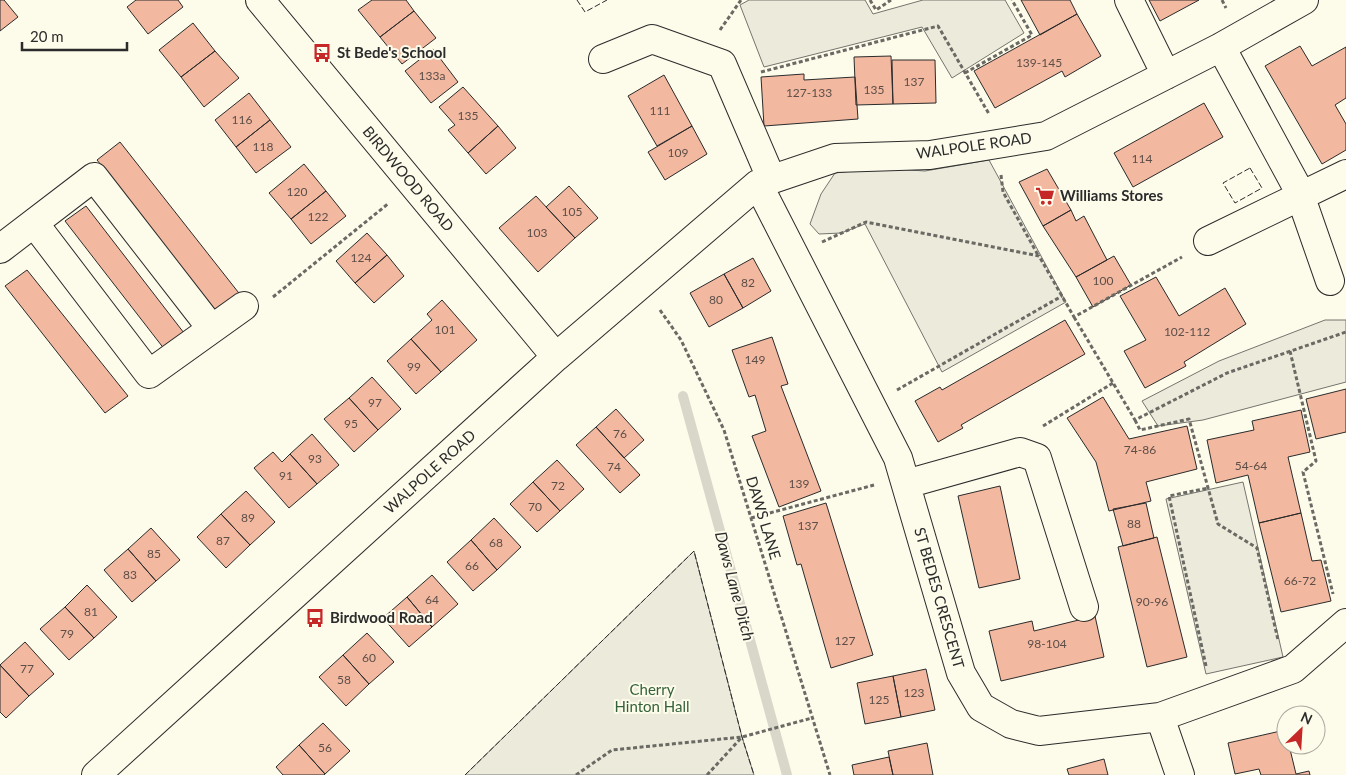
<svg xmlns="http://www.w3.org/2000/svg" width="1346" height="775" viewBox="0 0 1346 775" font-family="Lato,sans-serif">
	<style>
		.green { fill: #ecebdb; stroke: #74746e }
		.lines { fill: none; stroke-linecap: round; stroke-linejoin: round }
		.stream { stroke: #d8d7c9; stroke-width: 10 }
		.building { fill: #f2b8a0; stroke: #2b2b2b }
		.minor-casing { stroke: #2b2b2b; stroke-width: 30 }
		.path { stroke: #6a6964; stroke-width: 3; stroke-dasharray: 4 2.5; stroke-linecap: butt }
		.minor { stroke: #fdfbea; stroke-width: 28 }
		.fence { stroke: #2b2b2b; stroke-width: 1; stroke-dasharray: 6 2.5; stroke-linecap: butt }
		.labels { text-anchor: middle; stroke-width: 4; stroke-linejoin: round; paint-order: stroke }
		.number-label { font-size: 12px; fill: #5d4e48 }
		.poi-label { font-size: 15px; font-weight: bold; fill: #2b2b2b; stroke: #fdfbea; text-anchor: start }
		.street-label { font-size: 15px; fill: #2b2b2b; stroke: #fdfbea }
		.park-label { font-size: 15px; fill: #34623c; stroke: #fdfbea }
		.water-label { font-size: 16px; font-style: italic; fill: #2b2b2b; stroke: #fdfbea }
	</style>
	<rect width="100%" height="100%" fill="#fdfbea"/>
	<path class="green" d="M749,0H865L873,14L923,0H1005L1024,33L952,78L922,27L764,67L740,5Z
		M989,160L1066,302L942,372L865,224L841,233L819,234L810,224L821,194L835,173L878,168L925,171Z
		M1325,320H1346V382L1203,420L1158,426L1142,401L1219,361Z
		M1243,482L1283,657L1206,674L1166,499Z
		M694,551L742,737L754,775H465Z"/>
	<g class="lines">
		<path class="stream" d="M683,396L787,775"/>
	</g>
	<path class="building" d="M0,0H4L18,17L0,31Z
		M136,0H178L183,7L148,34L127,7Z
		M372,0H406L414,11L380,37L358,10Z
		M1021,0H1070L1077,14L1040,35Z
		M1149,0H1199L1160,21Z
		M414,11L436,38L402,64L380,37Z
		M1077,14L1101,56L1065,77L1062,71L995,108L974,71Z
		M193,23L215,51L181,77L159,50Z
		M1300,46L1312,66L1346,47V98L1335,105L1346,124V150L1322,164L1265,66Z
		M433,49L458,82L431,103L405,71Z
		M215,51L239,78L204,107L181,77Z
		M891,56L893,104L856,105L854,57Z
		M892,60H935L936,103L893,104Z
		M804,74V80L855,77L858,119L764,126L761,77Z
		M664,75L692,126L657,146L628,96Z
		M463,87L498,126L468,153L448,130L455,125L439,107Z
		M249,93L270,120L236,147L215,120Z
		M1204,103L1223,137L1133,187L1114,153Z
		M270,120L291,147L256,173L236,147Z
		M498,126L516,148L486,174L468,153Z
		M692,126L707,154L665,180L648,152Z
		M120,142L242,297L219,315L97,160Z
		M304,164L326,191L291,219L269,193Z
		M1047,169L1071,210L1043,226L1019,182Z
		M569,186L598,218L575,238L546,207Z
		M326,191L346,216L311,244L291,219Z
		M536,196L575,238L538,272L499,228Z
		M86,206L184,333L165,350L65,221Z
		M1071,210L1076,221L1084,216L1107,260L1076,277L1043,226Z
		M367,233L387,255L355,283L336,261Z
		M387,255L404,276L374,303L355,283Z
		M1114,256L1131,285L1093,307L1076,277Z
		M753,258L771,291L743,308L724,274Z
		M27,270L128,396L105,413L5,286Z
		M724,274L743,308L709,327L690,293Z
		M1156,277L1179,316L1225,288L1246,324L1184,362L1186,366L1145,388L1124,351L1146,340L1120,296Z
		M442,300L477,340L441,372L411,339L432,320L427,314Z
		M1065,320L1085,354L961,425L963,428L938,442L915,401L940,387L942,390Z
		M772,337L788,384L781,386L821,491L779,507L752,436L766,431L755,395L749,397L732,350Z
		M411,339L441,372L416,394L387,361Z
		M372,377L401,409L378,430L349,398Z
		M1346,389V432L1316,439L1306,399Z
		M1103,397L1129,439L1187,426L1197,469L1146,482L1151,501L1109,511L1096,462L1067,418Z
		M349,398L378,430L354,452L324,419Z
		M616,409L644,440L624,458L596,427Z
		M1301,410L1310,452L1288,457L1301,513L1259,523L1248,475L1216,483L1207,440L1254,430L1252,421Z
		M596,427L640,475L620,493L576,445Z
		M312,434L339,465L317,484L290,454Z
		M273,452L282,462L290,454L317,484L289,508L254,468Z
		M557,460L584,489L560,511L533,482Z
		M533,482L560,511L537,532L510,504Z
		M1000,486L1020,579L979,588L958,496Z
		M246,491L275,522L250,545L221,514Z
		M826,503L873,655L831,668L801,564L797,565L783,516Z
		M1146,503L1154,538L1123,546L1113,509Z
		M1301,513L1312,561L1321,560L1331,601L1281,612L1259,523Z
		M221,514L250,545L226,568L197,537Z
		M494,518L521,547L497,570L471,540Z
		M151,528L180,560L156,581L128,549Z
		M1157,537L1187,657L1147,667L1118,547Z
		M471,540L497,570L473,591L447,562Z
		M128,549L156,581L132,602L104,570Z
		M432,575L458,604L432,627L407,597Z
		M87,585L117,617L94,638L65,607Z
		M407,597L432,627L409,647L383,618Z
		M65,607L94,638L69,660L40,629Z
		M1095,616L1104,657L1001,681L989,631L1032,621L1034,631Z
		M367,633L394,662L369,684L343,655Z
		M25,642L54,674L29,696L0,665Z
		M343,655L369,684L346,706L319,677Z
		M0,665L29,696L6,718L0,712Z
		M926,669L935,710L901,717L893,676Z
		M893,676L901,717L865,724L857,683Z
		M323,723L350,751L325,774L299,745Z
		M1285,730L1286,745H1289L1296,774L1309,771L1310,775H1261L1259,769L1235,774L1228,743Z
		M927,743L933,775H893L888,751Z
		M299,745L325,774L324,775H283L276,767Z
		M889,757L893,775H854L852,765Z
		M1104,759L1108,775H1069L1067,769Z"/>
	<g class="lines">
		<g class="minor-casing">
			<path id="minor" d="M260,0L556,357
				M1129,0L1166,75
				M1221,47L1298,189L1330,281
				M603,59L652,39L722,64L771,178
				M758,184L898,458L961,673L981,707L1011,724L1039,731L1160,717L1293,669L1346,623
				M34,223L149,374L244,306
				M1208,241L1346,174
				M0,249L94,177L212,329
				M906,484L1020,452L1037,458L1084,607
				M1160,717L1180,775
				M96,775L556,357L758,184L835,158L930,155L1046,136L1221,47L1304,0"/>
		</g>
		<path class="path" d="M870,0L876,10L891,0
			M1222,0L1226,8
			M720,30L741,0
			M761,72L938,26L989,114
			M965,73L1032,35L1012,0
			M1001,175L1003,192L1038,255
			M822,242L866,222L1039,256L1074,317L1182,257
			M273,297L389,203
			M660,310L681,340L724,430L830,775
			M1074,317L1135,420L1227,373L1346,332
			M1290,351L1316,461L1303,472L1333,594
			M897,390L1062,296
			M1135,420L1140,430L1189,419L1218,524L1257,548L1278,640
			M1043,426L1113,383
			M751,518L874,485
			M1206,666L1169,496L1208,488
			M576,775L612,750L742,737L812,718
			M707,775L742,737"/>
		<use href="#minor" class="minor"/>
		<path class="fence" d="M577,0L585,12L607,0
			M1250,168L1262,188L1235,203L1223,183Z
			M465,775L694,551L742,737L754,775"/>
	</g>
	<defs>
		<g id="bus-bare" transform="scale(1.5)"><path d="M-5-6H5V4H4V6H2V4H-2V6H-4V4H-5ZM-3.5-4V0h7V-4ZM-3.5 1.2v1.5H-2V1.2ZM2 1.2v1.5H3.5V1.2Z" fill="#c62828" stroke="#fdfbea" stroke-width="2.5" paint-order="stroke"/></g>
		<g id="supermarket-bare" transform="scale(1.5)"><path d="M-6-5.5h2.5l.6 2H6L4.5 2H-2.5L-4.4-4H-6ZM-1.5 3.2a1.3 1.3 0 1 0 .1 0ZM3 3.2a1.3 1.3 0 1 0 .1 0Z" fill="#c62828" stroke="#fdfbea" stroke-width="2.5" paint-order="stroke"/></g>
	</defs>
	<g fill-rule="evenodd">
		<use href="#bus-bare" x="322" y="53"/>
		<use href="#supermarket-bare" x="1045" y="196"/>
		<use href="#bus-bare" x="315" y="618"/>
	</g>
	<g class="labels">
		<g class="number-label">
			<text x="1039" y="67">139-145</text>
			<text x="432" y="80">133a</text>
			<text x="914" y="86">137</text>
			<text x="874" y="94">135</text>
			<text x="809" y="97">127-133</text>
			<text x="660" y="115">111</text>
			<text x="468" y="120">135</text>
			<text x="242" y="124">116</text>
			<text x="263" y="151">118</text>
			<text x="678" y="157">109</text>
			<text x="1142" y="163">114</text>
			<text x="297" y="196">120</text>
			<text x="572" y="216">105</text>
			<text x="318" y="221">122</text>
			<text x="537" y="237">103</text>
			<text x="361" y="262">124</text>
			<text x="1103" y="285">100</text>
			<text x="748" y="287">82</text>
			<text x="716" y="304">80</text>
			<text x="445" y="334">101</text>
			<text x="1187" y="336">102-112</text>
			<text x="755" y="364">149</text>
			<text x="414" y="371">99</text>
			<text x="375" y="407">97</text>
			<text x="351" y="428">95</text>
			<text x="620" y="438">76</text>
			<text x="1140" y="454">74-86</text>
			<text x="315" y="463">93</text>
			<text x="1251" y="470">54-64</text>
			<text x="614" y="471">74</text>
			<text x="286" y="480">91</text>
			<text x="799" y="488">139</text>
			<text x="558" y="490">72</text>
			<text x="535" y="511">70</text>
			<text x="248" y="522">89</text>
			<text x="1134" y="528">88</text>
			<text x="808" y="530">137</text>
			<text x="223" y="545">87</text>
			<text x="496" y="547">68</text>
			<text x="154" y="558">85</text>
			<text x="472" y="570">66</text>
			<text x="130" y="579">83</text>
			<text x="1300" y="585">66-72</text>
			<text x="432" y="604">64</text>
			<text x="1152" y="606">90-96</text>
			<text x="91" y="616">81</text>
			<text x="67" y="638">79</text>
			<text x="845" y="645">127</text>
			<text x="1047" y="648">98-104</text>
			<text x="369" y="662">60</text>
			<text x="27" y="673">77</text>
			<text x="344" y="684">58</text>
			<text x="914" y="697">123</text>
			<text x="879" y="704">125</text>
			<text x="325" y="752">56</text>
		</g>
		<g class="poi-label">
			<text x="337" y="58">St Bede's School</text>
			<text x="1060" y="201">Williams Stores</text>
			<text x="330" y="623">Birdwood Road</text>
		</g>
		<g class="street-label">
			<text transform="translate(974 146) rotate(-8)" y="5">WALPOLE ROAD</text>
			<text transform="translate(408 179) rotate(50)" y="5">BIRDWOOD ROAD</text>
			<text transform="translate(430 472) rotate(-42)" y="5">WALPOLE ROAD</text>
			<text transform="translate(763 518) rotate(73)" y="5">DAWS LANE</text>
			<text transform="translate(939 598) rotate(74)" y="5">ST BEDES CRESCENT</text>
		</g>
		<g class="park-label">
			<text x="652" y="695">Cherry<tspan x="652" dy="17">Hinton Hall</tspan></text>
		</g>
		<g class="water-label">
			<text transform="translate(735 586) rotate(75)" y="6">Daws Lane Ditch</text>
		</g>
	</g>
	<g transform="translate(1301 730) rotate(25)"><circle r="24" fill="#fdfbea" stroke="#a9a89e"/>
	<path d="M0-4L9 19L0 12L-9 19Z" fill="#c62828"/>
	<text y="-8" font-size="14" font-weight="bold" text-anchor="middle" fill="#2b2b2b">N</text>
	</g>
	<path d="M22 42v8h105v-8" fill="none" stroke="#2b2b2b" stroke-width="2.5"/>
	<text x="30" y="42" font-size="15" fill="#2b2b2b" stroke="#fdfbea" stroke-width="4" paint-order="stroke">20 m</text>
</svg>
